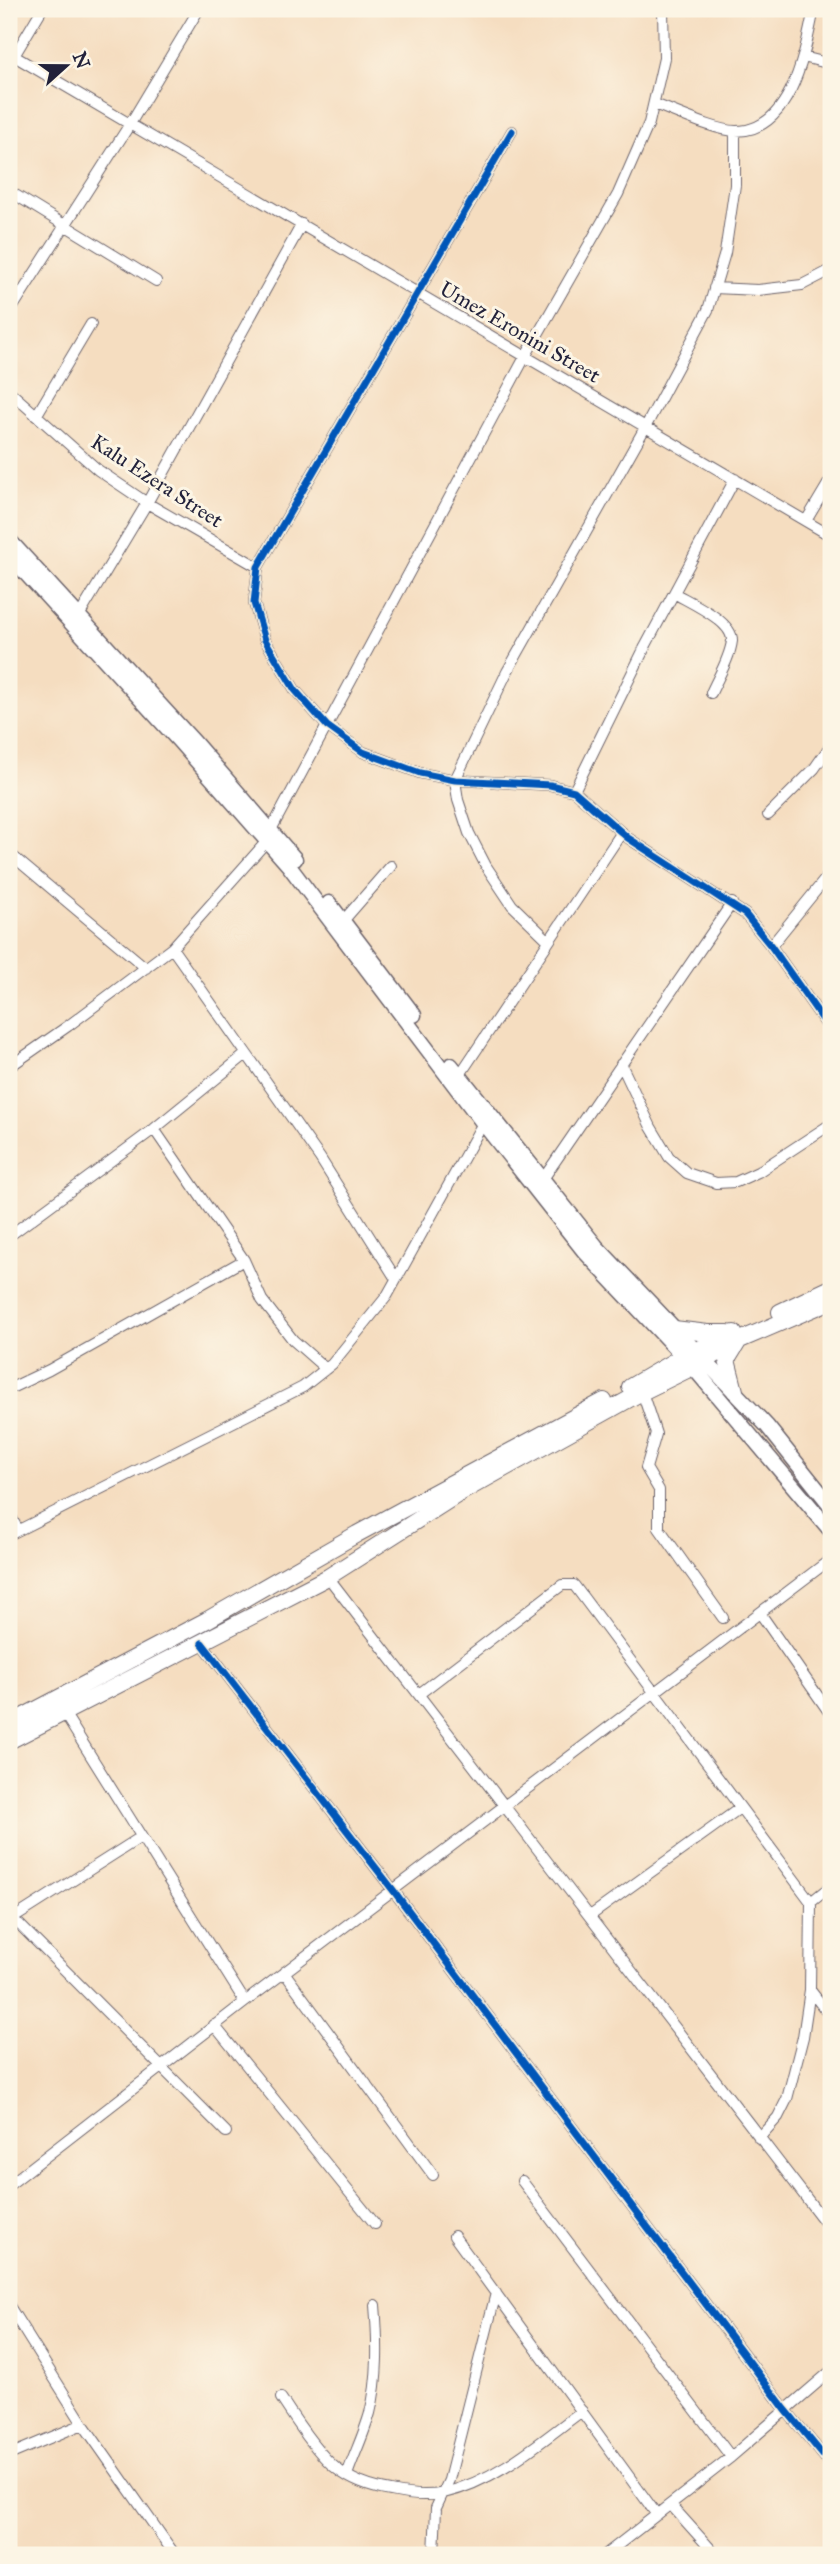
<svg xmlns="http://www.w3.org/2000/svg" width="840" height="2564" viewBox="0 0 840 2564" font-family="'IM FELL Great Primer',serif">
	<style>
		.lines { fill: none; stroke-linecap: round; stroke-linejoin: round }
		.minor-casing { stroke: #6c636a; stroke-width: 12 }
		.secondary-casing { stroke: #6c636a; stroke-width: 17 }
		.primary-casing { stroke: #6c636a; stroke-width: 18 }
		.minor { stroke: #fff; stroke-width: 10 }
		.secondary { stroke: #fff; stroke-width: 14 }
		.primary { stroke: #fff; stroke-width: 16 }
		.cycleway-casing { stroke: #fcf5e5; stroke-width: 11 }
		.cycleway { stroke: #0057b8; stroke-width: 7 }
		.labels { text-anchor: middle; stroke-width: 6; stroke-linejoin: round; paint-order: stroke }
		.street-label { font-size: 21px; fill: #22223b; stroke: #fcf5e5 }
	</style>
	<rect width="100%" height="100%" fill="#fcf5e5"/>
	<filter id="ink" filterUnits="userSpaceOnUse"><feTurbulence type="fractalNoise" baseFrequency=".0143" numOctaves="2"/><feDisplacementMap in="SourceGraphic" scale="14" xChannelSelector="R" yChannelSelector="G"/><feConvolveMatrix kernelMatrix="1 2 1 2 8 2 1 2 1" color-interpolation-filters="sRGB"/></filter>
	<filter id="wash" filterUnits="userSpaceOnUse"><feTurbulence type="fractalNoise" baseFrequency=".00686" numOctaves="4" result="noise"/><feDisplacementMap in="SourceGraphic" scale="28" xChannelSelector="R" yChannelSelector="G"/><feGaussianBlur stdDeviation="1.57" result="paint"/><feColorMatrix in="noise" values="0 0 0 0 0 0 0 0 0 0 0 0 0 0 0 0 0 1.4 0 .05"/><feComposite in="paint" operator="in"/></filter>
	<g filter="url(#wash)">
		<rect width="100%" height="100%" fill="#f5ddc0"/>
	</g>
	<g filter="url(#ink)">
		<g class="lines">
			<g class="minor-casing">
				<path id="minor" d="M9,53L831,536
					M14,56L42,9
					M803,57L831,64
					M654,104C674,111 716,131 736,131C792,131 805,51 814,9
					M512,131L258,567L254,603L265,640L295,690L327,726L363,752L420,773L455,780L550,785L574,791L628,838L745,914L771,946L831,1031
					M9,191L156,281
					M714,288L758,290L802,285L831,270
					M9,313L130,124L199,9
					M9,391L98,470L147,503L258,567
					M36,416L91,324
					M806,521L831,479
					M674,593C689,602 733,621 732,641C730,658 718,677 711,693
					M79,616L147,503L302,224
					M574,791L645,647L735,479
					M768,815L814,769L831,745
					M271,830L526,355L618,194L649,123L664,58L663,9
					M9,853L146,968
					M343,921L391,866
					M549,941L512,905L486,866L469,833L458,800L455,780L507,672L646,426L708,310L725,253L735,185V131
					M771,946L831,872
					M172,948L320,1158L396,1279
					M621,1064L651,1127L669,1157L687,1173L716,1183L736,1182L758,1172L831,1124
					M9,1067L68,1026L172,948L267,841
					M459,1076L622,832
					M154,1129L244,1260L262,1300L293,1340L326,1369
					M543,1179L732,903
					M9,1236L154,1129L245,1055
					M9,1389L49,1370L244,1260
					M642,1392L656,1434L646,1468L659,1490V1528L723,1618
					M9,1513L18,1530
					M9,1535L303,1387L332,1364L387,1296L483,1123
					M328,1577L831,2230
					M760,1613L831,1715
					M202,1643L393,1890L785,2409L831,2465
					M419,1694L562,1585H574L811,1902
					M64,1713L245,2002
					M590,1916L740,1808
					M13,1918L226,2132
					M9,1921L141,1837
					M284,1972L433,2175
					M810,1990L831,2017
					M214,2025L375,2224
					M759,2138L778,2117L787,2099L803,2037L810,1990L811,1902L831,1886
					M522,2181L731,2457
					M9,2185L245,2002L831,1559
					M454,2236L657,2515
					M9,2306L83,2424
					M281,2398C294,2418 318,2455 337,2469C352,2481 373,2488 391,2491C409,2495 427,2497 444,2493C496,2481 540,2442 582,2411
					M9,2455L83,2424L175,2555
					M347,2475C354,2455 364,2434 370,2413C379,2378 378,2341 375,2305
					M671,2505L716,2555
					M434,2555L436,2508L449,2480L496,2293
					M605,2555L731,2457L831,2371"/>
			</g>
			<g class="secondary-casing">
				<path id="secondary" d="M9,540L195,743L295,859
					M9,555L179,741L289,866L483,1123L584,1251L693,1367L831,1531
					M329,903L414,1015
					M451,1065L596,1246L767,1426L831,1506"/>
			</g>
			<g class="primary-casing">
				<path id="primary" d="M780,1312L831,1288
					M674,1329L708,1333H728
					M630,1387L683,1356L734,1333
					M735,1391L727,1360L738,1342
					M9,1724L207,1620L357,1534L604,1401
					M9,1741L328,1577L460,1493L642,1392L693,1367L740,1340L831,1301"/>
			</g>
			<use href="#minor" class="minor"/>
			<use href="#secondary" class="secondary"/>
			<use href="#primary" class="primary"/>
			<g class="cycleway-casing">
				<path id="cycleway" d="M512,131L258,567L254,603L265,640L295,690L327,726L363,752L420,773L455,780L550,785L574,791L628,838L745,914L771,946L831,1031
					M202,1643L393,1890L785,2409L831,2465"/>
			</g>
			<use href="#cycleway" class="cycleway"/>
		</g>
	</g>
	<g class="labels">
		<g class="street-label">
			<text transform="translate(520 332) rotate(30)" y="7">Umez Eronini Street</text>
			<text transform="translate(157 481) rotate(33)" y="7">Kalu Ezera Street</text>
		</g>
	</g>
	<rect width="840" height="2564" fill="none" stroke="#fcf5e5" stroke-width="35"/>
	<g transform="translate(66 66) rotate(69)" stroke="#fcf5e5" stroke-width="5" paint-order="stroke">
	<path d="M0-5L12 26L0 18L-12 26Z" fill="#22223b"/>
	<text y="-10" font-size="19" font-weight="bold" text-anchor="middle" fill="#22223b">N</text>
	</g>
</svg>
